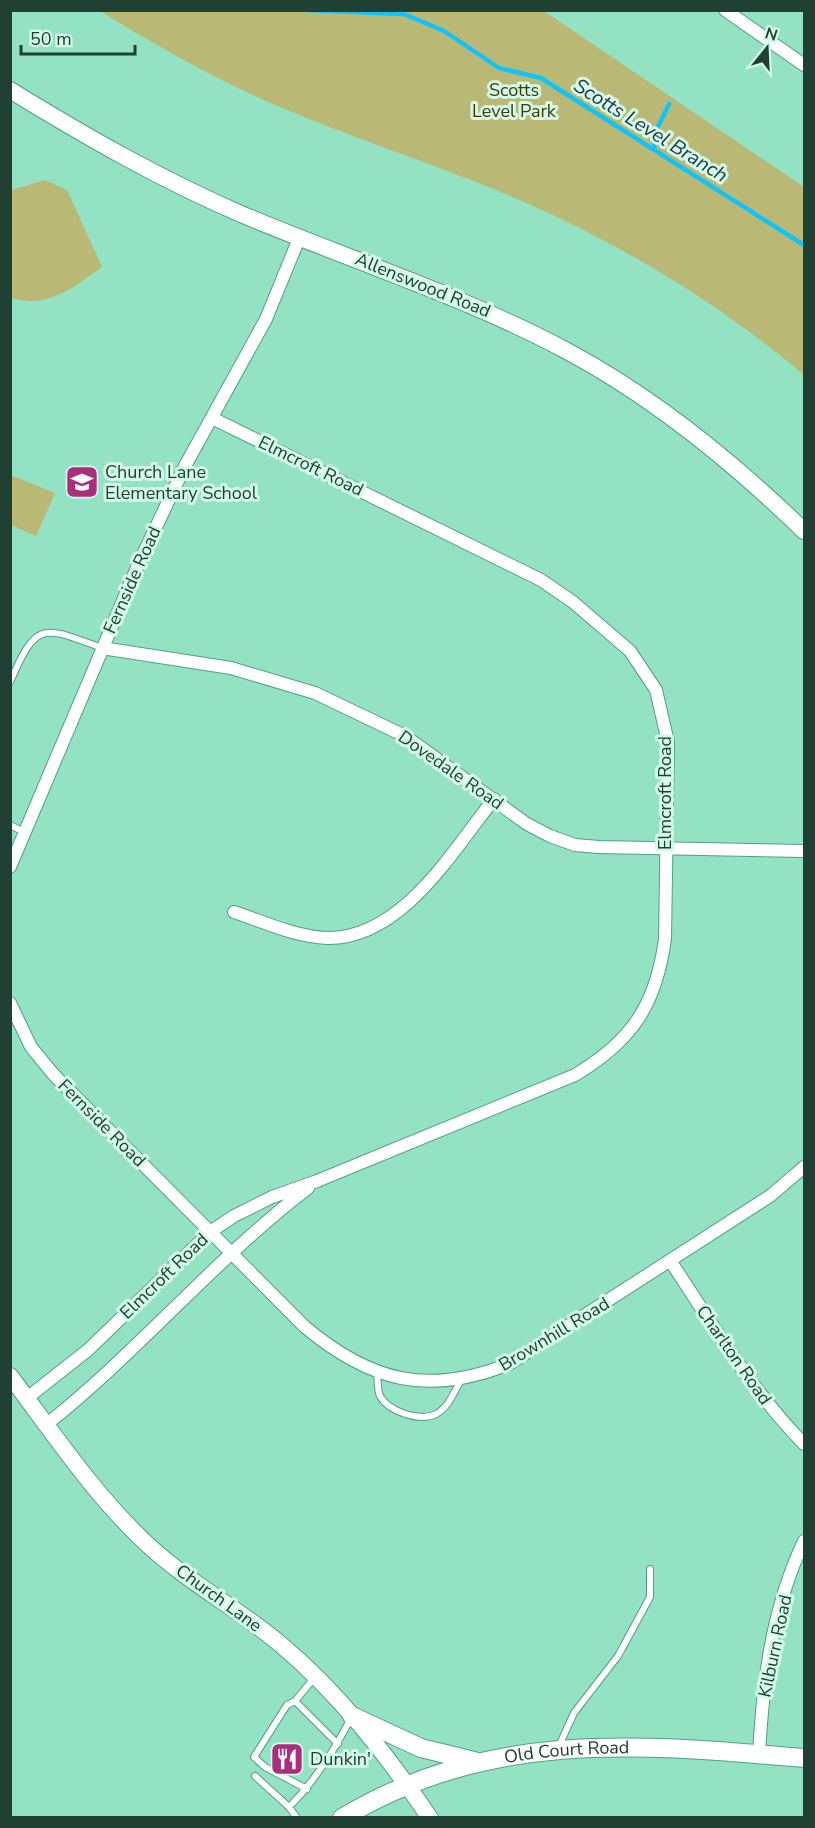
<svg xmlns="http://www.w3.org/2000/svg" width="815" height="1828" viewBox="0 0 815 1828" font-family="'Nunito Sans',sans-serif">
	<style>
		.green { fill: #b9b874 }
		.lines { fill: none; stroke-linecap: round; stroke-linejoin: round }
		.stream { stroke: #12c3f9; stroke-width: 4.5 }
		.service-casing { stroke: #52a083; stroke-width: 8 }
		.minor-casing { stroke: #52a083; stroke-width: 14 }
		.tertiary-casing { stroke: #52a083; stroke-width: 18 }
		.secondary-casing { stroke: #52a083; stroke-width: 20 }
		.service { stroke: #fff; stroke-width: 6 }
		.minor { stroke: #fff; stroke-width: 12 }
		.tertiary { stroke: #fff; stroke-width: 16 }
		.secondary { stroke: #fff; stroke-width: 18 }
		.labels { text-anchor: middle; stroke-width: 6; stroke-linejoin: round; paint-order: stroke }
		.park-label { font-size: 18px; fill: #3e3c05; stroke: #d4fae9 }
		.street-label { font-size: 18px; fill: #1f4033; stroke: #d4fae9 }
		.poi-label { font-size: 18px; fill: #1f4033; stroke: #d4fae9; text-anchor: start }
		.water-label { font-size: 20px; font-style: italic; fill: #203843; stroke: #d4fae9 }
	</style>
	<rect width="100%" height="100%" fill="#93e2c3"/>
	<path class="green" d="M100,11H544L804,187V375C720,304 623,245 522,201C444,167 363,142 285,109C220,82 160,48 100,11Z
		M45,180L67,190L102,267C72,288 48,309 11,298V190Z
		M10,475L55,493L36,536L11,525Z"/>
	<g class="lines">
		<path class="stream" d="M306,10L404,14L444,31L499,68L541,78L804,245
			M654,150L655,133L669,104"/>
		<g class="service-casing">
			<path id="service" d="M10,682C37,620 42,626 102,648
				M10,825L24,832
				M377,1372C378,1379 377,1390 380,1396C389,1412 420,1422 436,1414C449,1407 454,1392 461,1380
				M315,1677L295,1701L338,1744
				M295,1701L287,1705L254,1757L265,1767L307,1789
				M558,1748L574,1713L618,1656L650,1597V1569
				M255,1776L289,1807
				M297,1818L289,1807C315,1781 334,1751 351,1718"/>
		</g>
		<g class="minor-casing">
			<path id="minor" d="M725,10L804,65
				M102,648L231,668L315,693L405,736L527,824L550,836L575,845L599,847L804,851
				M10,867L138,565L185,466L266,319L300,236
				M234,912C264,922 296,937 327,938C402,939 453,850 494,799
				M10,1003L31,1047L54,1075L305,1327C371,1382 428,1396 509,1364L770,1196L804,1167
				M671,1262C713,1325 751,1390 804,1444
				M27,1398L88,1350L210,1232L234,1216L272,1197L317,1181L575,1075C632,1041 656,1005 665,939L668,742L656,690L630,651L573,602L541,580L212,418
				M47,1424C139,1351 215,1259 308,1188
				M759,1754C763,1681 772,1608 804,1541"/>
		</g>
		<g class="tertiary-casing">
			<path id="tertiary" d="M10,90C85,136 160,179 241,214C350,260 462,295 567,351C655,398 733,462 804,531
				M10,1376C54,1434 95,1496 148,1545C188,1582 237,1608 279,1643C338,1692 386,1754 430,1818"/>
		</g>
		<g class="secondary-casing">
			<g id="secondary">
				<path d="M352,1716L421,1748L474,1761"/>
				<path id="s1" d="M342,1818C491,1729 640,1744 804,1758"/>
			</g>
		</g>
		<use href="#service" class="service"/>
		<use href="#minor" class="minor"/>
		<use href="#tertiary" class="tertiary"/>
		<use href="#secondary" class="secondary"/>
	</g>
	<defs>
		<g id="school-square" transform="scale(1.725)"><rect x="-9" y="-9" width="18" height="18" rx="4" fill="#ac2d7c" stroke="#d4fae9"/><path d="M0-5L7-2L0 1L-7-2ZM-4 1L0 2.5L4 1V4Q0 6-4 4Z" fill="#fff"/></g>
		<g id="restaurant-square" transform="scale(1.725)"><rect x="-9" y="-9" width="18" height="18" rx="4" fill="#ac2d7c" stroke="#d4fae9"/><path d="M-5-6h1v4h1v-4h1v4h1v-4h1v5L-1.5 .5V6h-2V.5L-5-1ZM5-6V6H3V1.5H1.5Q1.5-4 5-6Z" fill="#fff"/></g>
	</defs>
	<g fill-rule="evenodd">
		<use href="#school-square" x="82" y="482"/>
		<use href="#restaurant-square" x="287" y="1759"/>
	</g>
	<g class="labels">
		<g class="park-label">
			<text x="514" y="96">Scotts<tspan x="514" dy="21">Level Park</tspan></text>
		</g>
		<g class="street-label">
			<text transform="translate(423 285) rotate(22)" y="6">Allenswood Road</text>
			<text transform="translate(311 466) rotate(26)" y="6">Elmcroft Road</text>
			<text transform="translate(132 580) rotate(-66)" y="6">Fernside Road</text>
			<text transform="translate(451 770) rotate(35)" y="6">Dovedale Road</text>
			<text transform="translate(665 793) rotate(-90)" y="6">Elmcroft Road</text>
			<text transform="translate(102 1123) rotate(45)" y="6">Fernside Road</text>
			<text transform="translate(164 1276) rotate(-44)" y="6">Elmcroft Road</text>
			<text transform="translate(554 1334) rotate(-31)" y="6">Brownhill Road</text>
			<text transform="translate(734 1355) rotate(55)" y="6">Charlton Road</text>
			<text transform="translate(219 1598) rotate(36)" y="6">Church Lane</text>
			<text transform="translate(775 1646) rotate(-78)" y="6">Kilburn Road</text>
			<text dy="6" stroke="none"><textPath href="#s1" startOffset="237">Old Court Road</textPath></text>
		</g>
		<g class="poi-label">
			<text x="105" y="478">Church Lane<tspan x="105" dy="21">Elementary School</tspan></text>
			<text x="310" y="1765">Dunkin'</text>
		</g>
		<g class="water-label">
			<text transform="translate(651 130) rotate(32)" y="7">Scotts Level Branch</text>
		</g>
	</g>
	<rect width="815" height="1828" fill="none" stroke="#1f4033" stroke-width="24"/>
	<g transform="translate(767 48) rotate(18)" stroke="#d4fae9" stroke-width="4.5" paint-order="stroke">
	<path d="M0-4.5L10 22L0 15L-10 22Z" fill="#1f4033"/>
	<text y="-9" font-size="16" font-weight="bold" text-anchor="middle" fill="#1f4033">N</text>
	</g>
	<path d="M21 45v9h114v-9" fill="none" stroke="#1f4033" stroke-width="3"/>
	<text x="30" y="45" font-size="18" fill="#1f4033" stroke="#d4fae9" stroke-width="4.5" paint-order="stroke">50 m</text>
</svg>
